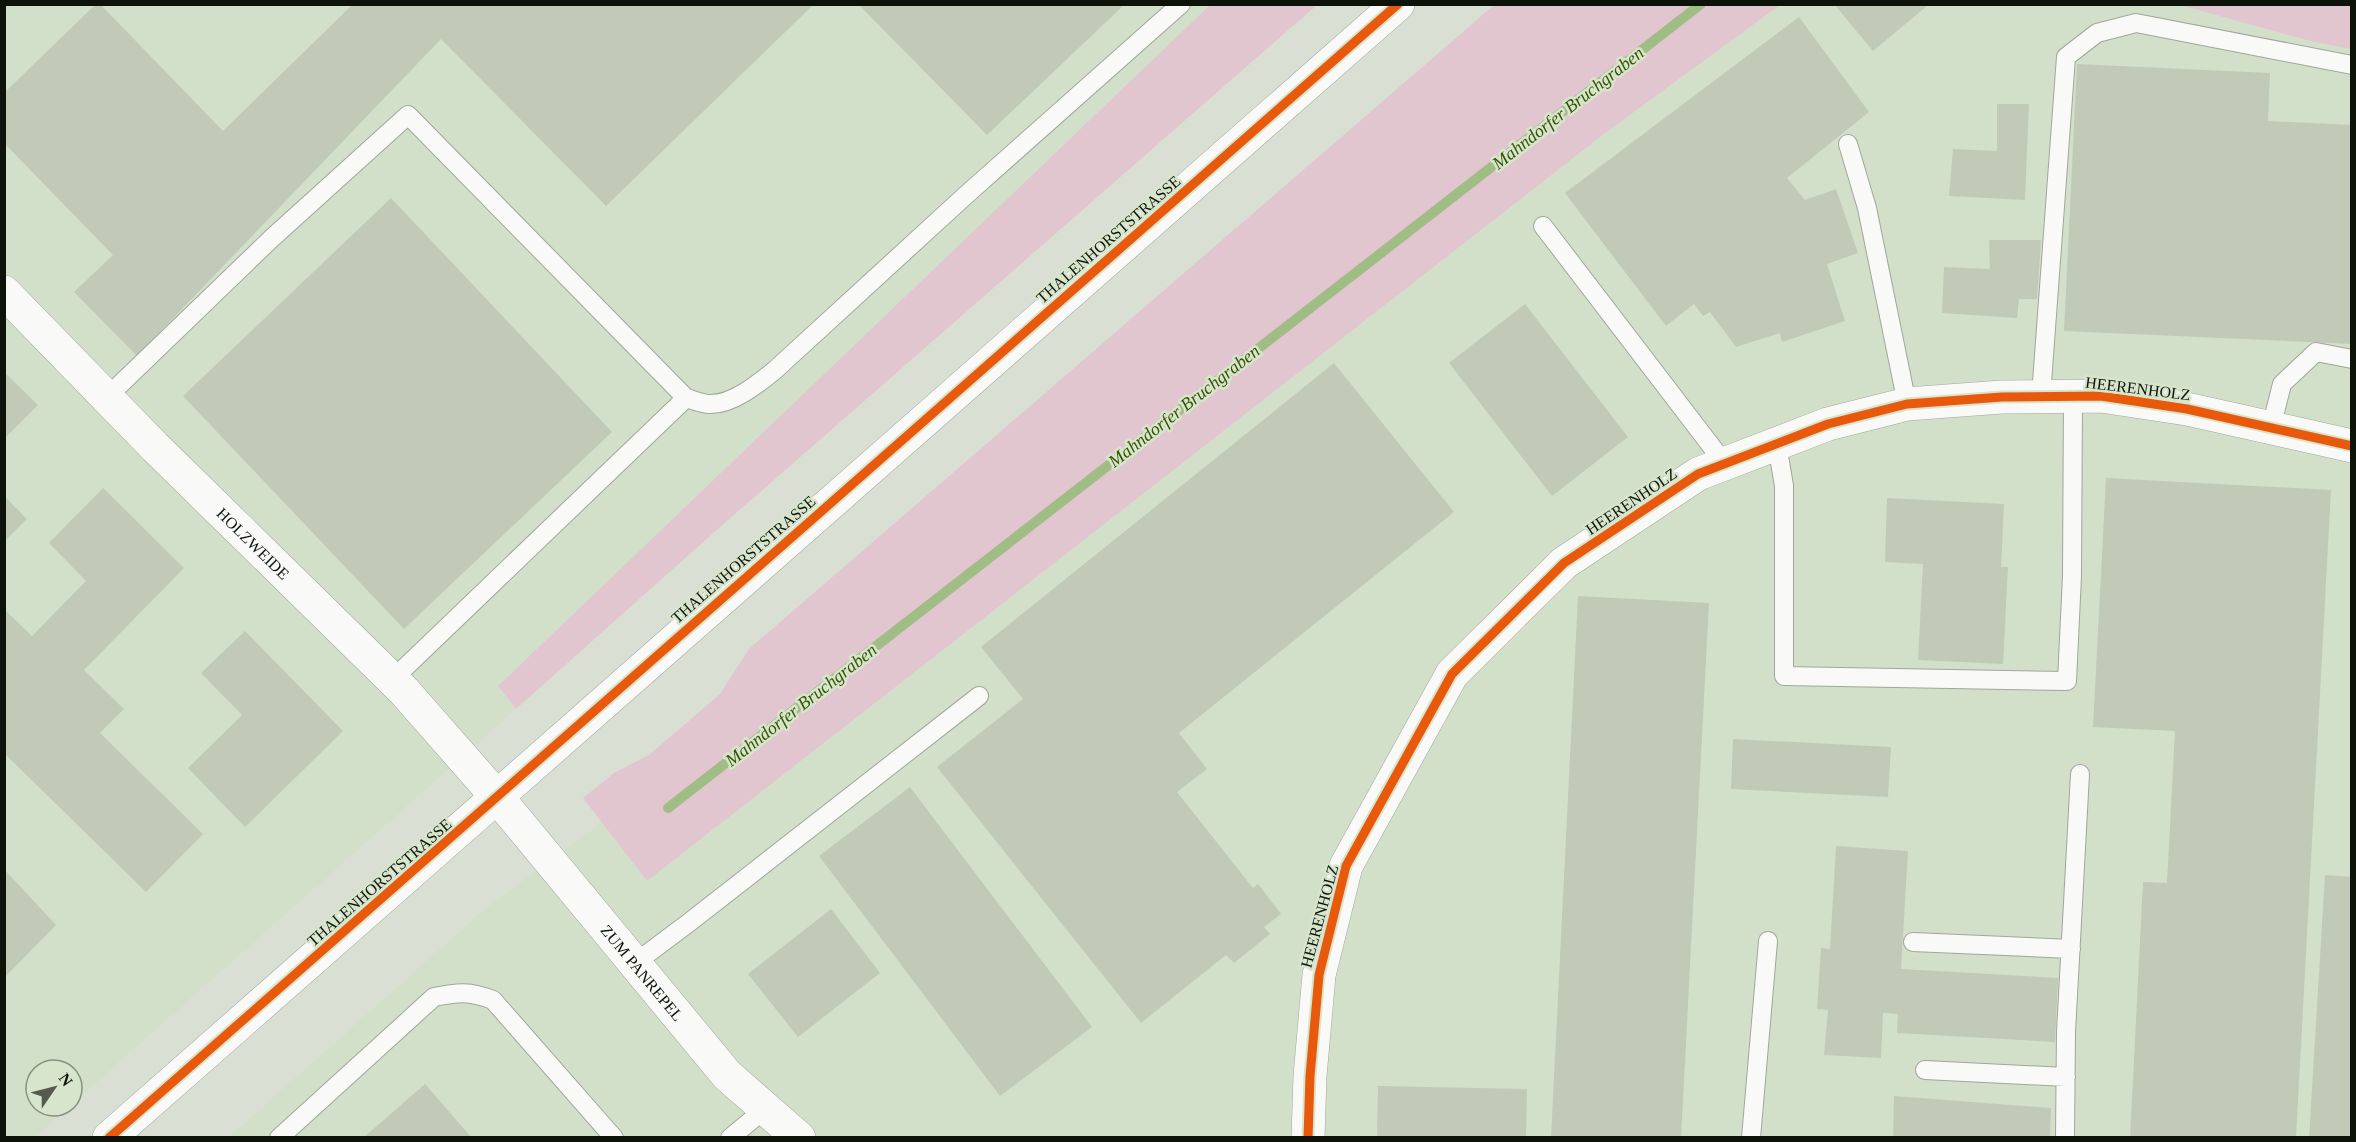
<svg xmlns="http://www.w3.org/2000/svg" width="2356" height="1142" viewBox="0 0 2356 1142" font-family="'Times New Roman',serif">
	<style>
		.built { fill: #d3e0c9 }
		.green { fill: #e2c6cf }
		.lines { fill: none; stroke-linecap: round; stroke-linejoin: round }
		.stream { stroke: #a1bd86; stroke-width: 10 }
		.building { fill: #c0cab6 }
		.lane-casing { stroke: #a0a69b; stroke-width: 20 }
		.street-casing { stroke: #a0a69b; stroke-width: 34 }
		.secondary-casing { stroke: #a0a69b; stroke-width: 34 }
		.lane { stroke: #f9faf8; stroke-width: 18 }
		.street { stroke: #f9faf8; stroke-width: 33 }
		.secondary { stroke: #f9faf8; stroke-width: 33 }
		.cycleway-casing { stroke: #d8e5cd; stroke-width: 13 }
		.cycleway { stroke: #e8590c; stroke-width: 9 }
		.labels { text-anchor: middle; stroke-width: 5; stroke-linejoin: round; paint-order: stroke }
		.street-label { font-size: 16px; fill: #0e130a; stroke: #d8e5cd }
		.water-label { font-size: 18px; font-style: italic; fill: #345500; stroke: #d8e5cd }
	</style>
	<rect width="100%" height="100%" fill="#d9dfd3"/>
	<path class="built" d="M5,5H1211L499,686L516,709L72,1104V1070H36V1106H70L35,1137L5,1138Z
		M1780,5H2180L2310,41L2351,49V1137L228,1138L485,909L602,822L647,881L1604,134Z"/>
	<path class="green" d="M1211,4L1317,5L719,528L516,709L498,686Z
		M1494,5H1780L1604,134L647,881L583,798L614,773L649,755L720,694L749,649Z
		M2180,5H2351V49L2310,41Z"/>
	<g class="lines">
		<path class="stream" d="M668,808L1701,4"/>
	</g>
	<path class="building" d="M353,4H814L606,206L441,39L137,356L74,292L113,255L4,143V93L95,5H101L223,131Z
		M858,4H1125L987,135Z
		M1834,4H1925L1927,6L1873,51Z
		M1799,17L1869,112L1787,178L1805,200L1836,189L1858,253L1827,264L1845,321L1782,342L1780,333L1736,347L1710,312L1703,316L1694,304L1666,326L1565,193Z
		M2077,64L2270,73L2268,121L2352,125V344L2064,331Z
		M1997,104H2029L2025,200L1949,196L1953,149L1997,151Z
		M391,198L612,432L404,629L183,396Z
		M1989,240H2041L2037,299H2019L2017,318L1942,313L1944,267L1990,269Z
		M1525,304L1628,437L1552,496L1449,363Z
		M1334,363L1454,512L1179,733L1207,769L1177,792L1253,888L1258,884L1281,914L1264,927L1270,934L1234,963L1226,955L1141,1023L937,767L1023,699L981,647Z
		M4,372L38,405L4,439Z
		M2106,478L2331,490L2296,1138H2130L2143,882L2167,883L2175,731L2093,727Z
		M103,488L184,568L84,670L124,709L100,733L203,834L146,892L4,753V609L32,636L86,581L49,543Z
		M5,497L27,519L5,541Z
		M1887,498L2004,504L2001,567H2008L2003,664L1918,660L1923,564L1885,562Z
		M1578,596L1709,603L1681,1138H1551Z
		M245,631L343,731L245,827L188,768L242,715L201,673Z
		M1733,739L1891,747L1888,797L1731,789Z
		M910,787L1092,1027L1000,1096L819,856Z
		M1836,846L1908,851L1901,969L2058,978L2055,1042L1897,1033L1898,1014L1883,1013L1881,1058L1824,1055L1828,1010L1817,1009L1821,948L1830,949Z
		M4,869L56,925L4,978Z
		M2325,875L2352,877V1138H2309Z
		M831,909L880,973L798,1037L748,974Z
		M425,1084L472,1138H363Z
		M1378,1086L1527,1089L1526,1138H1377Z
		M1894,1096L2051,1108L2050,1138H1893Z"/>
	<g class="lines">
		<g class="lane-casing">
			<path id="lane" d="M1848,144L1867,208L1907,404
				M1543,226L1725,464
				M2041,396L2066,57L2097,33L2136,23L2352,65
				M106,398L272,238L408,115L686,398L393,679
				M686,398C693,400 702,404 709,404C732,405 758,384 775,370L966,195L1181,4
				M2271,428L2282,384L2316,352L2352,359
				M1777,444L1784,486V676L2067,681L2072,576L2073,396
				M1913,942L2071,949
				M635,963L691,921L979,696
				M1925,1070L2066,1077
				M279,1138L434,997C459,992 469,991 493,1000L614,1138
				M730,1138L765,1109
				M1751,1138L1768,941
				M2065,1138L2066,1032L2080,774"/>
		</g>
		<g class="street-casing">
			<g id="street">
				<path id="s1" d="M4,292L155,447L404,691L498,798L727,1075L799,1138"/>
				<path d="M1308,1138L1310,1076L1319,975L1346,866L1452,674L1564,563L1698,474L1828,424L1907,404L2002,397L2101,396L2187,409L2352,446"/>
			</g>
		</g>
		<g class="secondary-casing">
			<path id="secondary" d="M109,1138C540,762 968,382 1398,4"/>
		</g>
		<use href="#lane" class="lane"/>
		<use href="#street" class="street"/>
		<use href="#secondary" class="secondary"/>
		<g class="cycleway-casing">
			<path id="cycleway" d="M109,1138C540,762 968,382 1398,4
				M1308,1138L1310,1076L1319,975L1346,866L1452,674L1564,563L1698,474L1828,424L1907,404L2002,397L2101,396L2187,409L2352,446"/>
		</g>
		<use href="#cycleway" class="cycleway"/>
	</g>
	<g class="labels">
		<g class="street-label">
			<text transform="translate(1108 239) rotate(-41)" y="6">THALENHORSTSTRASSE</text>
			<text transform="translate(2138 388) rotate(7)" y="6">HEERENHOLZ</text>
			<text transform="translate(1631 501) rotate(-34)" y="6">HEERENHOLZ</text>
			<text dy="6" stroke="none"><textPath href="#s1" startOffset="354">HOLZWEIDE</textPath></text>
			<text transform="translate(743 559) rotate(-41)" y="6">THALENHORSTSTRASSE</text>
			<text transform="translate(379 882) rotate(-41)" y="6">THALENHORSTSTRASSE</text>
			<text transform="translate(1319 916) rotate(-75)" y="6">HEERENHOLZ</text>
			<text dy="6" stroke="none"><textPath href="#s1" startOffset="934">ZUM PANREPEL</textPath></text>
		</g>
		<g class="water-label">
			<text transform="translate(1568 108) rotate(-38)" y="6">Mahndorfer Bruchgraben</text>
			<text transform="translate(1184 406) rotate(-38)" y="6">Mahndorfer Bruchgraben</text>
			<text transform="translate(801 705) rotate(-38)" y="6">Mahndorfer Bruchgraben</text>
		</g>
	</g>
	<rect width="2356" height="1142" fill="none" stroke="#0e130a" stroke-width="12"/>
	<g transform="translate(54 1088) rotate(55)"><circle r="28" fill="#d8e5cd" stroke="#87917f" stroke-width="1.5"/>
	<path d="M0-4.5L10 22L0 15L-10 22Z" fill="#555a50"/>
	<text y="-9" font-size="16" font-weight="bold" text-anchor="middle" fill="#0e130a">N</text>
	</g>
</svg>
